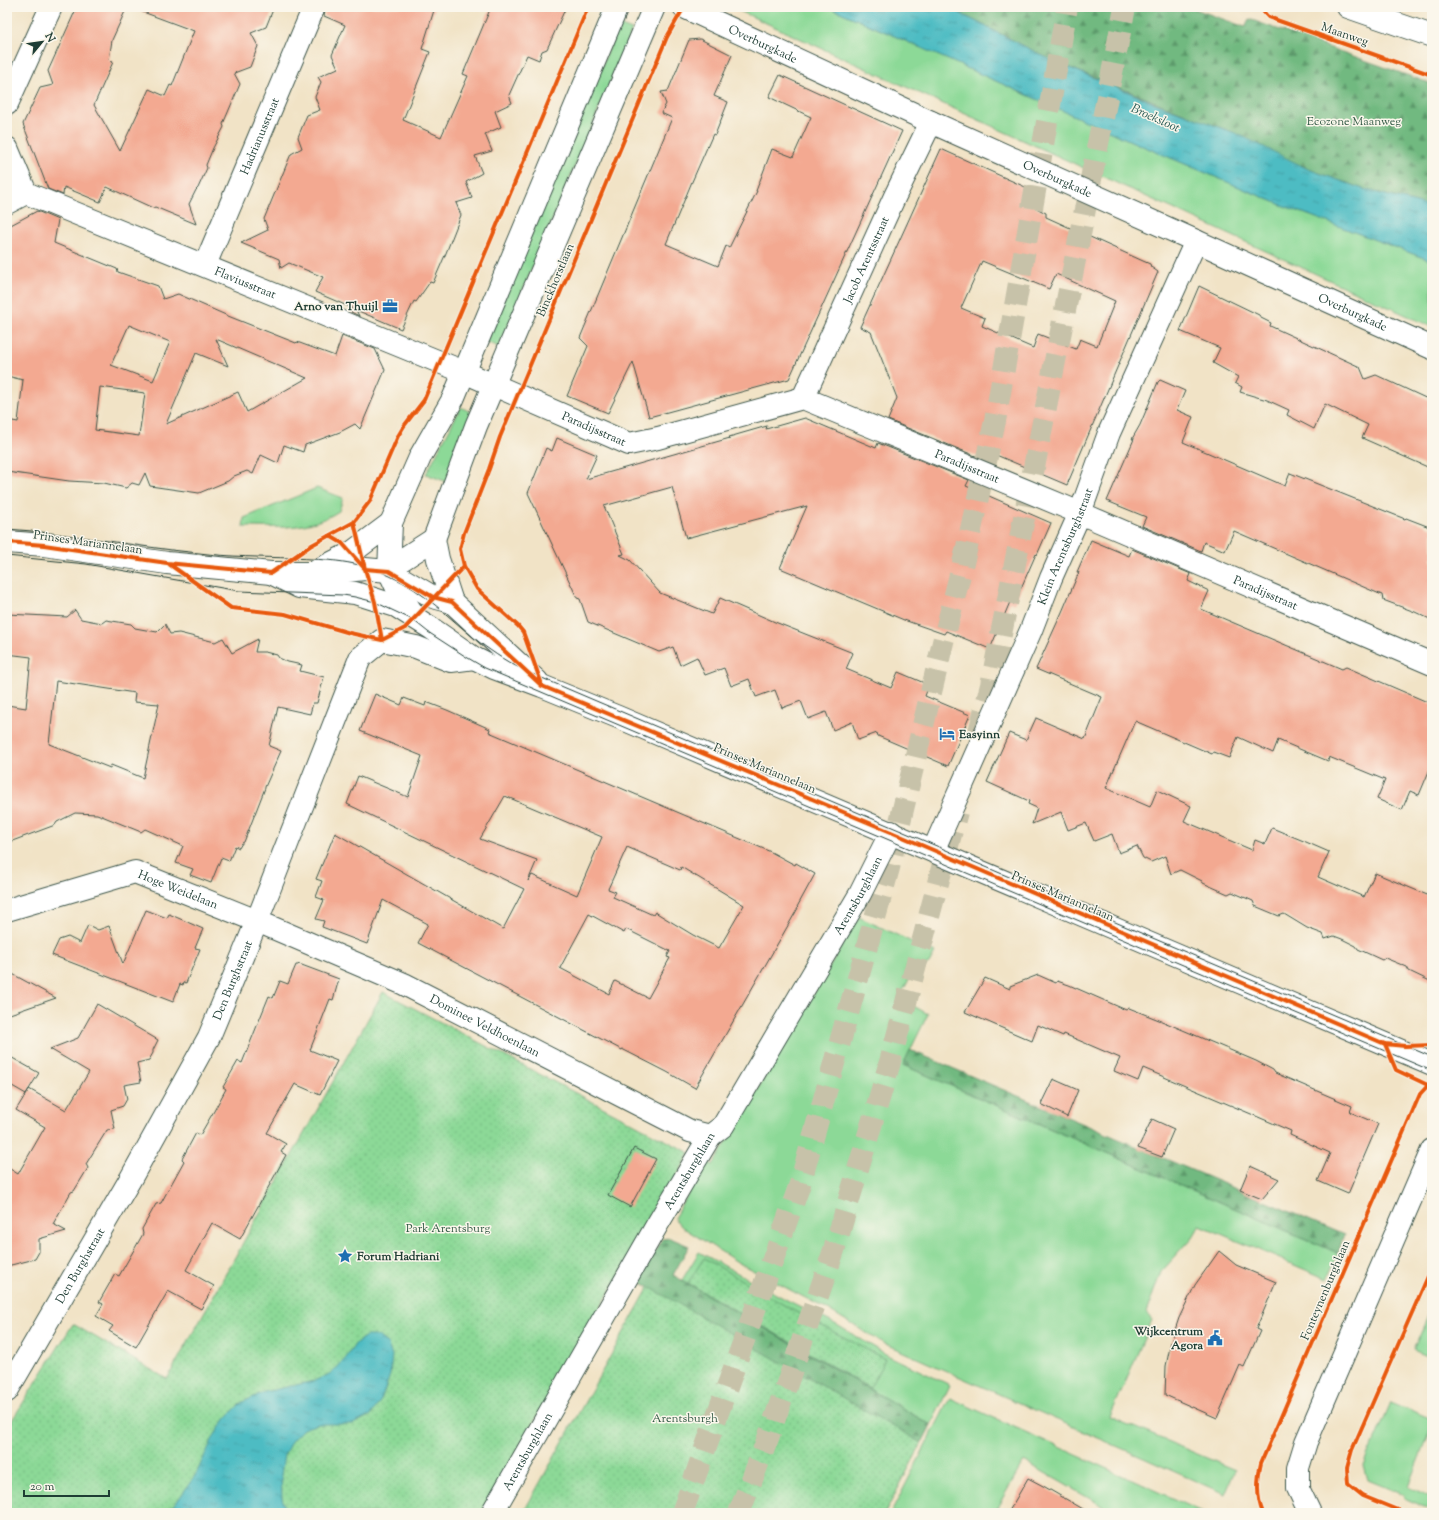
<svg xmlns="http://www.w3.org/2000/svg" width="1439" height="1520" viewBox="0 0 1439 1520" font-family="'Sorts Mill Goudy',serif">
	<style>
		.grass { fill: #8cd997; stroke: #568b66 }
		.forest { fill: url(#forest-firs); stroke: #487b5a }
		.park { fill: url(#park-dots); stroke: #568b66 }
		.water { fill: url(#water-ripples); stroke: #367c7c }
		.building { fill: #f3a991; fill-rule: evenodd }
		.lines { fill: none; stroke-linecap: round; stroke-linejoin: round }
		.major-tunnel { stroke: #c7c2a9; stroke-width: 22; stroke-dasharray: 22 11; stroke-linecap: butt }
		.minor-casing { stroke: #3e564a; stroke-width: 24 }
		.minor { stroke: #fff; stroke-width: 22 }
		.tram { stroke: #1f3d34; stroke-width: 1 }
		.cycleway-casing { stroke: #fbf7ec; stroke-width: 6 }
		.cycleway { stroke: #e8590c; stroke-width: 4 }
		.labels { text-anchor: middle; stroke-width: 3; stroke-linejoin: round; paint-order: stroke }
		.street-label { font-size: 12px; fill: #1f3d34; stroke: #fbf7ec }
		.park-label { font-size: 12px; fill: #355c48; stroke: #fbf7ec }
		.poi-label { font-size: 12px; font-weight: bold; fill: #1f3d34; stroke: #fbf7ec; text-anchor: end }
		.water-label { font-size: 13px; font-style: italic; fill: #2b5d58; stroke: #fbf7ec }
	</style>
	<defs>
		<pattern id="forest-firs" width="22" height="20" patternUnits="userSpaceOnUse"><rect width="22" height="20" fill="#71b980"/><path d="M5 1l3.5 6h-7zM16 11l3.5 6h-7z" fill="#5c986a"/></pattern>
		<pattern id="park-dots" width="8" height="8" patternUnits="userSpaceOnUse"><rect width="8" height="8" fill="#8cd997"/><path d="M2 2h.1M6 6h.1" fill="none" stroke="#78bb83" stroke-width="1.8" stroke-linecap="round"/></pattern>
		<pattern id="water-ripples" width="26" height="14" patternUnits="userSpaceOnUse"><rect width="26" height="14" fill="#4ebcc3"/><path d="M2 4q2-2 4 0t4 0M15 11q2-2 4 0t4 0" fill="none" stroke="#409a9f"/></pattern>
	</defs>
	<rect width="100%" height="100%" fill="#fbf7ec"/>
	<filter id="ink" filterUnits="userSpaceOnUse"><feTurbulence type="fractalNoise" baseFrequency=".025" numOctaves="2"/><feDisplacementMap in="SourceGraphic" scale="8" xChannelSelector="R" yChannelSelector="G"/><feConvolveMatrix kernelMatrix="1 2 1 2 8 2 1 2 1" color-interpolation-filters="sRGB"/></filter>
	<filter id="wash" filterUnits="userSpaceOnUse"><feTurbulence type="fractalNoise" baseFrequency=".012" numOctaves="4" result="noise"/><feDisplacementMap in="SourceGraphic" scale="16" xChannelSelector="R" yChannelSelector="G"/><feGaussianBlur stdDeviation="0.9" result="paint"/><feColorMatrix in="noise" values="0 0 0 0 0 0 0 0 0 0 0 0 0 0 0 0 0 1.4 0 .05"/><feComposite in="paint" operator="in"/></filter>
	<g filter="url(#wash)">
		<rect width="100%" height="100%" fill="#f1e3c6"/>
		<path class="grass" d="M731,7H829L1131,141L1279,204L1432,261V327Z
			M619,25L632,30L499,347L486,342Z
			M461,407L474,414L447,482L426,474Z
			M317,488L343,498L339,511C308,531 278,527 243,527L244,518Z
			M859,917L935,953L929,964L913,972L899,998L928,1014L903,1065L1338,1253L1327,1279L1200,1225L1193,1237L1161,1272L1146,1313L1152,1320L1110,1417L1235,1470L1225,1494L883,1343L832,1312L739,1263L682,1227L674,1218L693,1185L708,1162L713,1165Z
			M699,1252L787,1300L837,1325L889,1356L950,1385L931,1425L682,1280Z
			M1432,1307V1358L1413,1350Z
			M950,1398L1205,1513H1148L1143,1510L1141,1513H1115L1024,1461L994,1513H891Z
			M1391,1402L1432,1419V1425L1408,1486L1432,1497V1510L1404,1498V1495L1368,1480L1364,1465Z"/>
		<path class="forest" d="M948,7H1195V9L1245,27L1249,19L1432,84V207L1363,189L1308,169L1183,113L1053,61Z
			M910,1050L1344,1235L1338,1253L903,1065Z
			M670,1238L689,1246L673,1275L931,1425L922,1443L638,1281L662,1239Z"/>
		<path class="park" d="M383,992L690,1153L481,1513H7V1428L73,1324L167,1379Z
			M704,1258L794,1311L885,1359L870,1388L688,1283Z
			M649,1287L922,1443L885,1513H523Z"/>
		<path class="water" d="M829,7H948L1053,61L1155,103L1238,134L1308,169L1363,189L1432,207V261L1279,204L1131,141Z
			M366,1336H378L387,1343L392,1355L390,1375L381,1400L371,1415L353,1424H318L303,1429L292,1440L284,1455L281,1475L282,1498L287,1513H164L176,1503L196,1474L214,1436L226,1418L241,1403L264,1392L314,1381L332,1373L346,1358L356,1343Z"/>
		<g id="blocks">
			<path class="building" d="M77,7H127L112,40L109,60L113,62L94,105L120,151L149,89L165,96L170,85L172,86L194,31L135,9L136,7H274L266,27L251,33L258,46L250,67L234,73L240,84L223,124L224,127L213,148L206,165L207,168L198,188L196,190L189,204L196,224L155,207L153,208L107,187L100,202L64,187L63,195L48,189L23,124L40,88L53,85L48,71Z
				M326,7H435L422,49L430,52L403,120L441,137L468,76L463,74L491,7H566L547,49L542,51L539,60L527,55L509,95L512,103L495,111L501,127L485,134L492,151L475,156L482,173L466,182L472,198L456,203L461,215L446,253L433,283L430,282L416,302L414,301L401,329L356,310L359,316L351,312L352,308L315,292L323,277L289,263L281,268L279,259L241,243L268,230L264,219L291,154L302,148L298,137L307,115L320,110L315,97L321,82L318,77L338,68L332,55L345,25L324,16Z
				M700,39L732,55L714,96L728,102L715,135L713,134L691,184L666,244L718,266L726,246L729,248L757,191H756L772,149L793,157L811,117L769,97L780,75L902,131L789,379L649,417L633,362L608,413L567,396L588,346L580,338L672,118L661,113L666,104L661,92L668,91L689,40Z
				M941,149L1043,195L1036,208L1046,213V217L1143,261L1150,264L1151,267L1158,272L1067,485L982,449L978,457L888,420L897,398L871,332L860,327ZM982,261L1049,289L1056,274L1115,301L1097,346L1080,339L1076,349L1038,334L1033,348L982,326L985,318L961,308Z
				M37,211L58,220L54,243L117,269L118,272L158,286L163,299L178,294L228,316L296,343L297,342L335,356L342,336L375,349L385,370L360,429L355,424L340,432L305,445L303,452L284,445L278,463L261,455L253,474L247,471L234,476L228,481L199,493L150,486L145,473L139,485L132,483L126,488L104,483L69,481L7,472V420L18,422L23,380L7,376V227ZM129,325L170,342L153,381L111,365ZM216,339L307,378L247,412L238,392L166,424L196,353L228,366ZM100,387L145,393L139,436L95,430Z
				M1199,286L1259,315L1261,318L1271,323L1270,326L1360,367L1365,379L1376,375L1432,401V469L1362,438L1368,425L1325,404L1314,429L1287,415L1289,410L1267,400L1240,392L1242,387L1235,383L1238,377L1213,363L1220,348L1180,331Z
				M1160,380L1185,391L1177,410L1193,417L1183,442L1285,486L1290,473L1405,519L1406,518L1432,528V620L1415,612L1383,600L1382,595L1234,531L1225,551L1204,542L1201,551L1142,526L1146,517L1107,501L1134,439H1132L1140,425L1158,382Z
				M805,418L876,448L878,443L969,480L966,486L1051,523L1037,555L1036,554L1014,604L1010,602L990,649L946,631L944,634L904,620L780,568L807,506L686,538L672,487L604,506L624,554L620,555L630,560L660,593L712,614L720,598L775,622L853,653L846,669L891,688L898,672L929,685L925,696L970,715L948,766L878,736L877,733L858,740L852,722L833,730L826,712L808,719L801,701L782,708L775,690L756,697L749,679L731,686L724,668L705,675L697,657L680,665L673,647L659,652L588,622L580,599L577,598L573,589L528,493L546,448L552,451L557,438L597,455L586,479L730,438L729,437L767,426L766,429Z
				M1091,540L1129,556L1132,549L1191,574L1188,581L1209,591L1201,609L1342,669L1346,667L1432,704V764L1419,795L1410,791L1402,810L1377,799L1385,780L1329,757L1328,761L1278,740L1273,753L1238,737L1229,758L1213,752L1212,754L1135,721L1106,788L1150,807L1157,790L1191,806L1184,821L1252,850L1255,840L1265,844L1272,828L1306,842L1329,852L1318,877L1364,897L1375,873L1432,897V982L1409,971L1407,967L1385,958L1382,960L1358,949L1356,946L1342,939L1334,936L1325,939L1323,934L1307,928L1284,914L1279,916L1255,906L1253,901L1232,892L1228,894L1203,883L1202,881L1180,870L1171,874L1165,856L1151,862L1143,858L1137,846L1119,853L1112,834L1094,841L1086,823L1068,830L1061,812L1032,824L1037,808L1028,804L1029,801L987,782L1009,733L1026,740L1036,718L1085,739L1102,697L1036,669L1062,612L1079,572H1077Z
				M75,610L81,619L102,623L106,620L131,624L135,628L157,632L165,624L170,634L179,633L215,642L223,638L232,653L258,639L255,652H265L277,655L279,658L288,662L302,665L300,671L324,677L317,703H313L310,714L278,707L269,746L281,751L265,787V788L244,842L242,843L239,848L235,846L229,861L221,858L211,883L190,875L193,869L176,863L183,846L145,829L141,832L97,814L75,813L57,822L55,825L7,843V705L26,708L31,657L7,654V614L67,617ZM56,681L135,693L134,702L159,704L143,778L111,765L110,768L49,744Z
				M375,694L401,705L404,698L425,706L426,702L447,710L490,729L489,732L771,852L795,865L796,863L815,874L797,907L798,908L695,1088L667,1072L622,1049V1050L418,943L428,924L383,900L367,944L322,927L324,921L316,919L324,900L316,897L322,881L316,879L335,833L503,929L524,889L347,804L358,776L408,797L422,756L360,731ZM505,796L602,837L577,895L532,875L528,881L537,860L480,839ZM627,847L680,870L681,867L744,905L719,948L693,935L655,912L653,915L613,897L616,892L608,889ZM589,914L624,933L626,929L670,951L667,957L670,958L648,998L615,981L609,994L560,968Z
				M146,910L167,918L169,914L203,929L195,948L200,949L186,983L184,982L183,985L180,984L173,1002L52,955L59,940L68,937L80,943L88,925L98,930L109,926L123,964Z
				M299,964L339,979L333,1000L330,999L310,1050L337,1061L320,1095L295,1084L267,1133L286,1144L281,1152L286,1155L240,1239L212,1223L186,1270L214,1286L201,1309L168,1291L136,1347L109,1331L113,1326L96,1316L103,1304L99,1302L115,1274L119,1276L143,1234L142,1229L156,1204L161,1203L184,1161L182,1159L196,1133L200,1135L214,1111L226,1089L223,1087L238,1061L242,1063L269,996L273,998L280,981L288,984L296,965H298Z
				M7,971L56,998L7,1015Z
				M1038,975L1056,983L1057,981L1069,985L1126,1010L1129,1008L1164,1022L1256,1061L1273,1070L1275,1073L1352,1106L1350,1112L1378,1124L1348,1194L1318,1181L1330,1153L1290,1135L1291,1131L1143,1068L1138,1081L1114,1071L1120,1058L1064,1034L1063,1036L1038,1025L1032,1041L965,1012L985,978L1010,989V986Z
				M97,1004L158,1040L153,1050V1053L149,1060L137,1063L141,1082L124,1085L127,1099L123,1106L111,1110L115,1129L107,1130L86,1164L88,1168L74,1191L71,1192L53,1224L66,1231L39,1239V1252L35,1259L7,1266V1167L18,1174L45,1127L16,1110L29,1089L66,1110L89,1072L50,1049L78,1038Z
				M7,1055L39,1073L26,1094L7,1083Z
				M1053,1079L1078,1090L1067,1117L1041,1104Z
				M1152,1119L1174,1129L1162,1157L1138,1148Z
				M634,1148L656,1159L630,1207L608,1195Z
				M1250,1166L1279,1179L1262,1199L1240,1190Z
				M1219,1251L1236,1265L1276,1282L1256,1329L1260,1331L1244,1367L1240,1365L1217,1418L1165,1395L1166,1366L1171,1342L1179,1318L1195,1285Z
				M1028,1478L1045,1487L1090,1513H1008Z"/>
		</g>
	</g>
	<g filter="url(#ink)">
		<use href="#blocks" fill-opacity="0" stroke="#3e564a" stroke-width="1"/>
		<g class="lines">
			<path class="major-tunnel" d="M979,732L991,685L1125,7
				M682,1513L800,1184L889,868L944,638L967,547L995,421L1067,7
				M739,1513L768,1438L834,1250L890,1062L957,812"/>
			<g class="minor-casing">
				<g id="minor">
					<path id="s1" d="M684,7L931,122L1196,241L1432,348"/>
					<path d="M1348,7L1432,36"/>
					<path d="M7,104L51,7"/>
					<path d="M7,148L26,193"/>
					<path id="s2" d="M26,193L464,372L629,444L658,438L803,398L1080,513L1432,664"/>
					<path d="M7,203L26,193"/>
					<path id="s3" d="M205,265L314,7"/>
					<path id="s4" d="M803,398L895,196L931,122"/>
					<path d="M434,539L438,559L452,602"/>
					<path d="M7,542L44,545L167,563L271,573H326L365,569L389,571L433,597L452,602L537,681"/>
					<path d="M318,570L351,553L391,523"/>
					<path d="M389,571L397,563L434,539L476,426L654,7"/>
					<path d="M271,573L299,587L355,593L396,606L431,628L474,658L494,668L542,686L618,717L1432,1064"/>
					<path d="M414,615L400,595L389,571L391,523L421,455L453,399L617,7"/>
					<path id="s5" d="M933,851L1031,630L1051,578L1080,513L1109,433L1196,241"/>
					<path id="s6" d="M7,910L135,872L257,921L404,984L690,1131L710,1136"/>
					<path id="s7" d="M7,1391L131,1178L209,1037L257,921L360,658L382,640L416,647L451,661L474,658"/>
					<path id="s8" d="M492,1513L657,1225L710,1136L723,1126L860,894L891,832"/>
					<path d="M1310,1513L1298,1488V1468L1306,1442L1432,1150"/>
				</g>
			</g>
			<use href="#minor" class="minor"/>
			<path class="tram" d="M7,529C72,533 135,547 199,553C230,557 261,557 292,558C330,560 355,560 390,576C424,591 450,619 479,642C495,654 510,664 528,672L1432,1057
				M7,556L86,564L239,591L343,595L355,597L375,602L413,620L428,632L468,658L485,668L1432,1071"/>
			<g class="cycleway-casing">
				<path id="cycleway" d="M1255,7L1261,9L1268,17L1432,75
					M354,522L365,569L375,602L382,640
					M330,536L342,543L365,569L389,571L433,597L452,602L542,686L891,832L1385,1044L1405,1046L1432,1045
					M7,542L44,545L167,563L271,573L310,546L354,522L370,501L398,436L404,426L424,400L588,7
					M169,564L231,608L285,614L350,633L382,640
					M382,640L405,628L464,566
					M541,682L523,632L518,626L477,589L464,566L460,549L464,533L489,469L500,437L667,37L684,7
					M1385,1044L1396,1070L1432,1087
					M1263,1513C1256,1497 1257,1480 1261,1463L1420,1094L1432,1081
					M1405,1513L1363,1496L1348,1484L1347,1468L1352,1450L1432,1267"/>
			</g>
			<use href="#cycleway" class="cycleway"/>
		</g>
	</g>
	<defs>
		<g id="office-bare" transform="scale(1.2)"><path d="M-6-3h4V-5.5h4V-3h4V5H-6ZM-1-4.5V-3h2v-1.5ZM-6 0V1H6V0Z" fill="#1f6fb2" stroke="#fbf7ec" stroke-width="2.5" paint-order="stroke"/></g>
		<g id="hotel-bare" transform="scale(1.2)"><path d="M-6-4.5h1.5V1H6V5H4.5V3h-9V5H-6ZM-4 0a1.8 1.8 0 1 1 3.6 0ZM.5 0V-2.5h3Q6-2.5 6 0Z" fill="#1f6fb2" stroke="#fbf7ec" stroke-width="2.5" paint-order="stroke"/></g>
		<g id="sight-bare" transform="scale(1.2)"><path d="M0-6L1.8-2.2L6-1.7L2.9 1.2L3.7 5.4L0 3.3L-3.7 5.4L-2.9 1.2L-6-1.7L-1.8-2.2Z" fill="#1f6fb2" stroke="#fbf7ec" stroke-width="2.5" paint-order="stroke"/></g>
		<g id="civic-bare" transform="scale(1.2)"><path d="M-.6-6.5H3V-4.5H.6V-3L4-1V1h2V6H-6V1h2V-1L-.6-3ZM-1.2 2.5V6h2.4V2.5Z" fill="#1f6fb2" stroke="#fbf7ec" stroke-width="2.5" paint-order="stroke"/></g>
	</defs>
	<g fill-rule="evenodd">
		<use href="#office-bare" x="390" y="306"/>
		<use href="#hotel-bare" x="947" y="734"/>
		<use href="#sight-bare" x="345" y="1256"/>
		<use href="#civic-bare" x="1215" y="1338"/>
	</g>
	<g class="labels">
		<g class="street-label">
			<text transform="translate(1345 34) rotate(19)" y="4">Maanweg</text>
			<text dy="4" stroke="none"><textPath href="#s1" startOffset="87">Overburgkade</textPath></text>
			<text dy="4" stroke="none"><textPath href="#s3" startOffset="140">Hadrianusstraat</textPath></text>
			<text dy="4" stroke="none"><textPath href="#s1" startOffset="411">Overburgkade</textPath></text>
			<text dy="4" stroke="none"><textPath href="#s4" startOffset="152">Jacob Arentsstraat</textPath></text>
			<text transform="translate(555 280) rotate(-67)" y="4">Binckhorstlaan</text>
			<text dy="4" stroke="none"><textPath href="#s2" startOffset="237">Flaviusstraat</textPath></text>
			<text dy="4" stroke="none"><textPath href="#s1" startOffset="735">Overburgkade</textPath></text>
			<text dy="4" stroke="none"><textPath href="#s2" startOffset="615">Paradijsstraat</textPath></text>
			<text dy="4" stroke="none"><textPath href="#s2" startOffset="1011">Paradijsstraat</textPath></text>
			<text transform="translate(88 542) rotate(8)" y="4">Prinses Mariannelaan</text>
			<text dy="4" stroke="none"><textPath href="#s5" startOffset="332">Klein Arentsburghstraat</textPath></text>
			<text dy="4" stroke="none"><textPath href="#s2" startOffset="1335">Paradijsstraat</textPath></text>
			<text transform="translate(765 768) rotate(23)" y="4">Prinses Mariannelaan</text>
			<text dy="4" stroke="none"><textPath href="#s6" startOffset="180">Hoge Weidelaan</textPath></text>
			<text dy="4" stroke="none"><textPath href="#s8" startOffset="719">Arentsburghlaan</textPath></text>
			<text transform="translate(1063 896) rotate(23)" y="4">Prinses Mariannelaan</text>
			<text dy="4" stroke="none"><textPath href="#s7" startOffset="469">Den Burghstraat</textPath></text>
			<text dy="4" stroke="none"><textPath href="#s6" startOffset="516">Dominee Veldhoenlaan</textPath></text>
			<text dy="4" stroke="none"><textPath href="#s8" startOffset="395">Arentsburghlaan</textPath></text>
			<text dy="4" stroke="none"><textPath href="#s7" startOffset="145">Den Burghstraat</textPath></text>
			<text transform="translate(1325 1290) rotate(-67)" y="4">Fonteynenburghlaan</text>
			<text dy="4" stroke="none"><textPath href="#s8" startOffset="71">Arentsburghlaan</textPath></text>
		</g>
		<g class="park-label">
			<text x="1354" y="125">Ecozone Maanweg</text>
			<text x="448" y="1232">Park Arentsburg</text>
			<text x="685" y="1422">Arentsburgh</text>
		</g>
		<g class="poi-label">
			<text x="378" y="310">Arno van Thuijl</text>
			<text x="959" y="738" text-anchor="start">Easyinn</text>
			<text x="357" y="1260" text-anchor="start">Forum Hadriani</text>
			<text x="1203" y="1335">Wijkcentrum<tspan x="1203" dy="14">Agora</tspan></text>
		</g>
		<g class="water-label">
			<text transform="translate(1156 117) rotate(24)" y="5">Broeksloot</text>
		</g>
	</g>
	<rect width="1439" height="1520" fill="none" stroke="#fbf7ec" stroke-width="24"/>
	<g transform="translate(42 42) rotate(61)" stroke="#fbf7ec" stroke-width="3" paint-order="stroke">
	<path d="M0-3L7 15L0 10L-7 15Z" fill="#1f3d34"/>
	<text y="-6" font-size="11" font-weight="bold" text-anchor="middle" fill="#1f3d34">N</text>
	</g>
	<path d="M24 1490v6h85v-6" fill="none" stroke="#1f3d34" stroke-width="2"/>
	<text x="30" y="1490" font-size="12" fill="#1f3d34" stroke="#fbf7ec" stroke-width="3" paint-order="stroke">20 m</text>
</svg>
